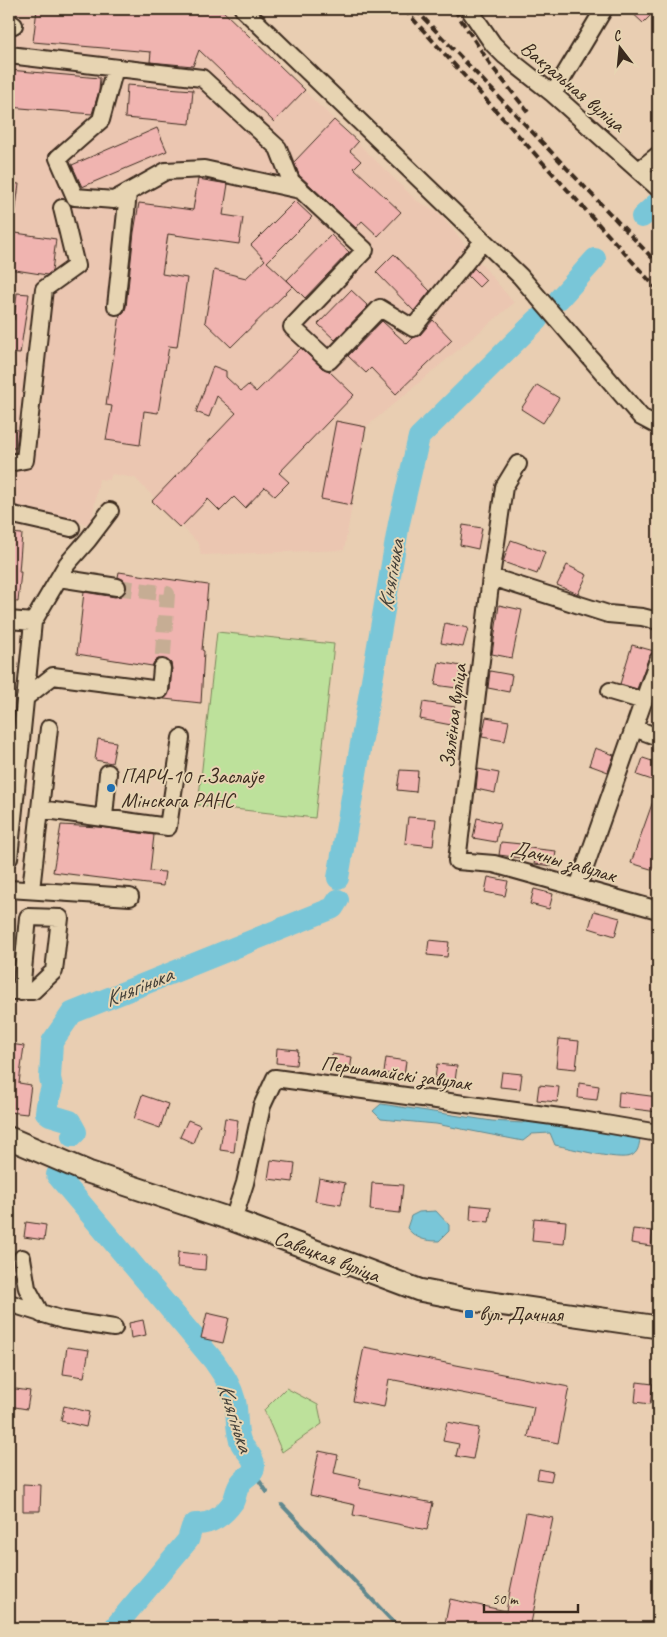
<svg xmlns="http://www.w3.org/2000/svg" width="667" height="1637" viewBox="0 0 667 1637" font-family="Caveat,sans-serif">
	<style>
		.built { fill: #ebc6b1 }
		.green { fill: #bde19b; stroke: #7c865c }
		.water { fill: #79c6d8; stroke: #60888e }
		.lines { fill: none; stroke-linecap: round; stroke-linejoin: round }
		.stream { stroke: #60888e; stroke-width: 4 }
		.river { stroke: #79c6d8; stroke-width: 22 }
		.building { fill: #f0b4b0; stroke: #3b2a1e }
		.minor-tunnel { stroke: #c6ad94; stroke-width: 16; stroke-dasharray: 16 8; stroke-linecap: butt }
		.minor-casing { stroke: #3b2a1e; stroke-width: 20 }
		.major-casing { stroke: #3b2a1e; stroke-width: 25 }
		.minor { stroke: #e7d4b2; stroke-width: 16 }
		.major { stroke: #e7d4b2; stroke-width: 21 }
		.rail { stroke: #3b2a1e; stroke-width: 4; stroke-dasharray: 8 4; stroke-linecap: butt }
		.poi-dot { fill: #1f6fb2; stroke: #e7d4b2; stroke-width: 2 }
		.labels { text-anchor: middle; stroke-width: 4; stroke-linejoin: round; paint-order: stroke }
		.street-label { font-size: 21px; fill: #3b2a1e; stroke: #e7d4b2 }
		.poi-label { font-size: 21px; fill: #3b2a1e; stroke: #e7d4b2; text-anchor: start }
		.water-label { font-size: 22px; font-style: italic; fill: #44413a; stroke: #e7d4b2 }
	</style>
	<rect width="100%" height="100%" fill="#e9ceb2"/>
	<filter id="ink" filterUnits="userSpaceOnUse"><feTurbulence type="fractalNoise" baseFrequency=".02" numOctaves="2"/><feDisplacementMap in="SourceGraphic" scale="10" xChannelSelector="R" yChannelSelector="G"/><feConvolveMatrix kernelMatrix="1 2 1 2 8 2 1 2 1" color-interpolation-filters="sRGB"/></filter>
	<g filter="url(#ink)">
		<path class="built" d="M9,9H194L223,11L417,201L438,212L514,303L366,427L344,550L201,555L199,544L135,478L112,474L109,480L99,479L91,525L9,506Z"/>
		<path class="green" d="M217,632L334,644L315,818L198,805Z
			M286,1388L318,1405L322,1424L282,1452L264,1410Z"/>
		<path class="water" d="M381,1104L492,1121L522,1123L536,1118L552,1125H588L632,1135L640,1139C639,1146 638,1153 631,1156C617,1161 571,1148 555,1145L550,1133L532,1134L523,1141L436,1124L381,1119L373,1111Z
			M436,1211L449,1225V1231L439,1241C425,1241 416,1239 407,1228L411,1216L419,1212Z"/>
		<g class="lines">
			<path class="stream" d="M251,1474L258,1479L267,1492
				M282,1505L399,1628"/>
			<path class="river" d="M642,217L656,204
				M559,299L595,259
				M338,878L399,523L419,437L537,320
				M72,1136L76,1132L70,1121L50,1115L46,1112L47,1105L52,1087L50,1078L52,1042L72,1013L333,908L338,900
				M57,1175L214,1361C223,1374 231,1385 235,1401C238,1415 235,1430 241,1443C245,1451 255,1457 254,1467C254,1475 243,1477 240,1484C236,1489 236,1496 233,1502C224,1515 211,1525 195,1524L192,1527L188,1540L114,1628"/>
		</g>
		<path class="building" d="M37,9H194L223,11L305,90L274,122L199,50L193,66L150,62L151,52L33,42Z
			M628,9H657L643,23Z
			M9,70L100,78L99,91L92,114L9,107Z
			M127,85L193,90L190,124L125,118Z
			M334,120L358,142L350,151L361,161L354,168L401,212L378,236L362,221L356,228L299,175L294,162Z
			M157,128L167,151L82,187L72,165Z
			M198,179L228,184L223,215L243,218L239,244L168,234L162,274L187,278L177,347L169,346L158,413L144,411L140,445L106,440L112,406L106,405L120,315L124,312L126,307L134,232L139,203L193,210Z
			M9,183L19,184L15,215H9Z
			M295,201L312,217L267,262L293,286L231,347L205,322L214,270L246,278L265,260L251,245Z
			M9,232L56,239L52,271L47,275L9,269Z
			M331,235L349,252L305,298L287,280Z
			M394,254L430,291L414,311L376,272Z
			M474,268L486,280L479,287L468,276Z
			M351,290L368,306L335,340L318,324Z
			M17,293L29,294L20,354L9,353V341L12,320H14Z
			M433,320L452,340L396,394L371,368L366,373L348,356L382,321L407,344L413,338L420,335Z
			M301,348L322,368L329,371L354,395L279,473L289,482L275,496L265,487L245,508L234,497L220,511L208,499L180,528L152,501L236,413L217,396L209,417L196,412L213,366L226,371V377L241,391L248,385L256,392Z
			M537,385L559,398L543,423L521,409Z
			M336,421L366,427L351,505L321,499Z
			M9,429L18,430L16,448H9Z
			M463,525L482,528L478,549L460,545Z
			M9,533L22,534L19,572H21L18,602L9,601Z
			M511,540L545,552L537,574L503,562Z
			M567,565L587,575L578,594L557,585Z
			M119,572L208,585L202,650L204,651L201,703L164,699L170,691L172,669L171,663L167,660L158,659L154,662L152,666L77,654L84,592L115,597L121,596L125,593L127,588L124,580L118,577Z
			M499,605L522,610L512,658L492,654Z
			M445,623L468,628L463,647L441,643Z
			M632,645L654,651L649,657L637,689L620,684Z
			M439,662L461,666L457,688L435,685Z
			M490,671L512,675L509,692L488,688Z
			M423,702L455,707L451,725L420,719Z
			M486,717L509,721L505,741L482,737Z
			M98,739L116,742L112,763L95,760Z
			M595,748L614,755L608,772L589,765Z
			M643,758L658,763V782L637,775Z
			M478,769L499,773L495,793L476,789Z
			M400,770L418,771L416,792L397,790Z
			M657,790H658V858L654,870L631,863Z
			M408,817L436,819L433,846L405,843Z
			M477,818L500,823L496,842L473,838Z
			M61,825L99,827L154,835L150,871L165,872L163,886L53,872Z
			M501,842L521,844L520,847L556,851L554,866L534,864L535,860L499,855Z
			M488,877L508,881L505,896L485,892Z
			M534,889L553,894L549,909L530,904Z
			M594,911L620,918L615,936L589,928Z
			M429,940L449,942L447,957L427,955Z
			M559,1039L579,1041L576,1069L556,1067Z
			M10,1044L24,1046L19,1083L31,1085L27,1114L9,1112Z
			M277,1048L298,1050L296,1065L276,1063Z
			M332,1054L352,1057L350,1071L330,1069Z
			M386,1058L406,1061L404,1076L384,1073Z
			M437,1064L457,1066L455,1081L435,1079Z
			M502,1072L522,1074L520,1089L500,1087Z
			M579,1083L599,1086L597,1100L578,1098Z
			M539,1085L559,1087L557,1102L537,1100Z
			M619,1092L658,1097V1112L618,1107Z
			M142,1095L168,1104L160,1128L134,1119Z
			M225,1118L238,1120L234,1152L220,1150Z
			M188,1120L200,1125L193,1143L180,1137Z
			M271,1160L295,1163L293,1182L268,1179Z
			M319,1178L345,1183L341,1205L315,1201Z
			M372,1183L403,1185L400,1213L370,1210Z
			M471,1205L491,1207L489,1222L470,1220Z
			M534,1218L566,1221L564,1244L532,1241Z
			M26,1222L46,1225L44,1240L24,1237Z
			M633,1229L653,1231L651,1246L631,1243Z
			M178,1252L206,1255L205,1270L177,1267Z
			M207,1313L229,1318L223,1343L201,1338Z
			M143,1320L146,1335L131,1338L129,1323Z
			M67,1347L89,1350L84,1377L63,1374Z
			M364,1347L569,1387L558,1443L528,1437L534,1407L389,1379L384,1407L353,1401Z
			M637,1382L653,1384L650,1404L635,1402Z
			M9,1388L30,1391L27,1409L9,1406Z
			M64,1406L89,1412L86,1427L61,1421Z
			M447,1422L479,1428L473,1459L456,1456L459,1444L443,1441Z
			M319,1451L338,1455L334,1473L361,1479L359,1488L433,1503L427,1530L353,1515L355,1505L310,1495Z
			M539,1469L553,1472L551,1481L537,1479Z
			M23,1484L41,1485L40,1511H23Z
			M526,1513L553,1518L530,1628H496L484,1626L483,1628H444L450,1599L506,1611Z"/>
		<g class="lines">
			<path class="minor-tunnel" d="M117,587L167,594L162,668"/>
			<g class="minor-casing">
				<path id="minor" d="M243,9L520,276L641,417L658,426
					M469,9L493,44L505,56L553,94L658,188
					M9,22L14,25
					M9,55L202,78L278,148L291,181L365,250L292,327L329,361L380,308L413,328L483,241
					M115,68L101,120L58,158L75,197L114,200L166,171L204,169L300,190
					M553,94L604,9
					M639,170L658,155
					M116,306L128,193
					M9,463L25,460L44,289L76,266L62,208
					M518,464L504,487L491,577L457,861L494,864L658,910
					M9,514L71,528
					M491,577L608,614L642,617L658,621
					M59,578L117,587
					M9,620L33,622L9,858
					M33,622L67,564L88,540L110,511
					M610,691L644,701
					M25,698L53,676L160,690L162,668
					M634,728L658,737
					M40,809L168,827L181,738
					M104,817L108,773
					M578,887L658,660
					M9,889L130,897
					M31,890L49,728
					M9,991H33L54,971L60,918L28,917L21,992
					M233,1220L245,1183L262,1106L275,1078L582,1120L658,1133
					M22,1258L27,1288L41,1314
					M9,1303L63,1320L114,1328"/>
			</g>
			<g class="major-casing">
				<path id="major" d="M9,1138L88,1172L233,1220L419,1290L471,1300L658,1327"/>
			</g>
			<use href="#minor" class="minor"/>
			<use href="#major" class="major"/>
			<path class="rail" d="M404,9L658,290
				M415,9L658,264
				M454,9L490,64L528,112"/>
		</g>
	</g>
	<g class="poi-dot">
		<circle cx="111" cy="788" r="5"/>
		<rect x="464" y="1309" width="10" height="10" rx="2.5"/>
	</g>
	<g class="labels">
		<g class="street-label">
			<text transform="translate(573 86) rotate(40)" y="7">Вакзальная вуліца</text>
			<text transform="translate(453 716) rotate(-83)" y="7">Зялёная вуліца</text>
			<text transform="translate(564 861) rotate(16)" y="7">Дачны завулак</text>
			<text transform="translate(396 1073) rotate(8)" y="7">Першамайскі завулак</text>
			<text transform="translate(327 1256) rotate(21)" y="7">Савецкая вуліца</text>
		</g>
		<g class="poi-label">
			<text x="121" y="783">ПАРЧ-10 г.Заслаўе<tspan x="121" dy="24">Мінскага РАНС</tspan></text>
			<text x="479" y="1321">вул. Дачная</text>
		</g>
		<g class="water-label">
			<text transform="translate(390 575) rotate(-80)" y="8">Княгінька</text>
			<text transform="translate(138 986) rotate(-22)" y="8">Княгінька</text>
			<text transform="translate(236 1417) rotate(72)" y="8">Княгінька</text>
		</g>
	</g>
	<rect width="667" height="1637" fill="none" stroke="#e7d4b2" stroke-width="30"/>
	<rect x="15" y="15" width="637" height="1607" fill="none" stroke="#3b2a1e" stroke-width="2" filter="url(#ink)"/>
	<g transform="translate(620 48) rotate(344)" stroke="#e7d4b2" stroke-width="4" paint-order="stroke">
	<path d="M0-4L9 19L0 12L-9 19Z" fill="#3b2a1e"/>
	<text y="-8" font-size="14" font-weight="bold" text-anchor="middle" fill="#3b2a1e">С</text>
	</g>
	<path d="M484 1604v8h94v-8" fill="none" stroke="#3b2a1e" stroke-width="2.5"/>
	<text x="492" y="1604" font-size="15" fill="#3b2a1e" stroke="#e7d4b2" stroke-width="4" paint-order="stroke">50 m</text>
</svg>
